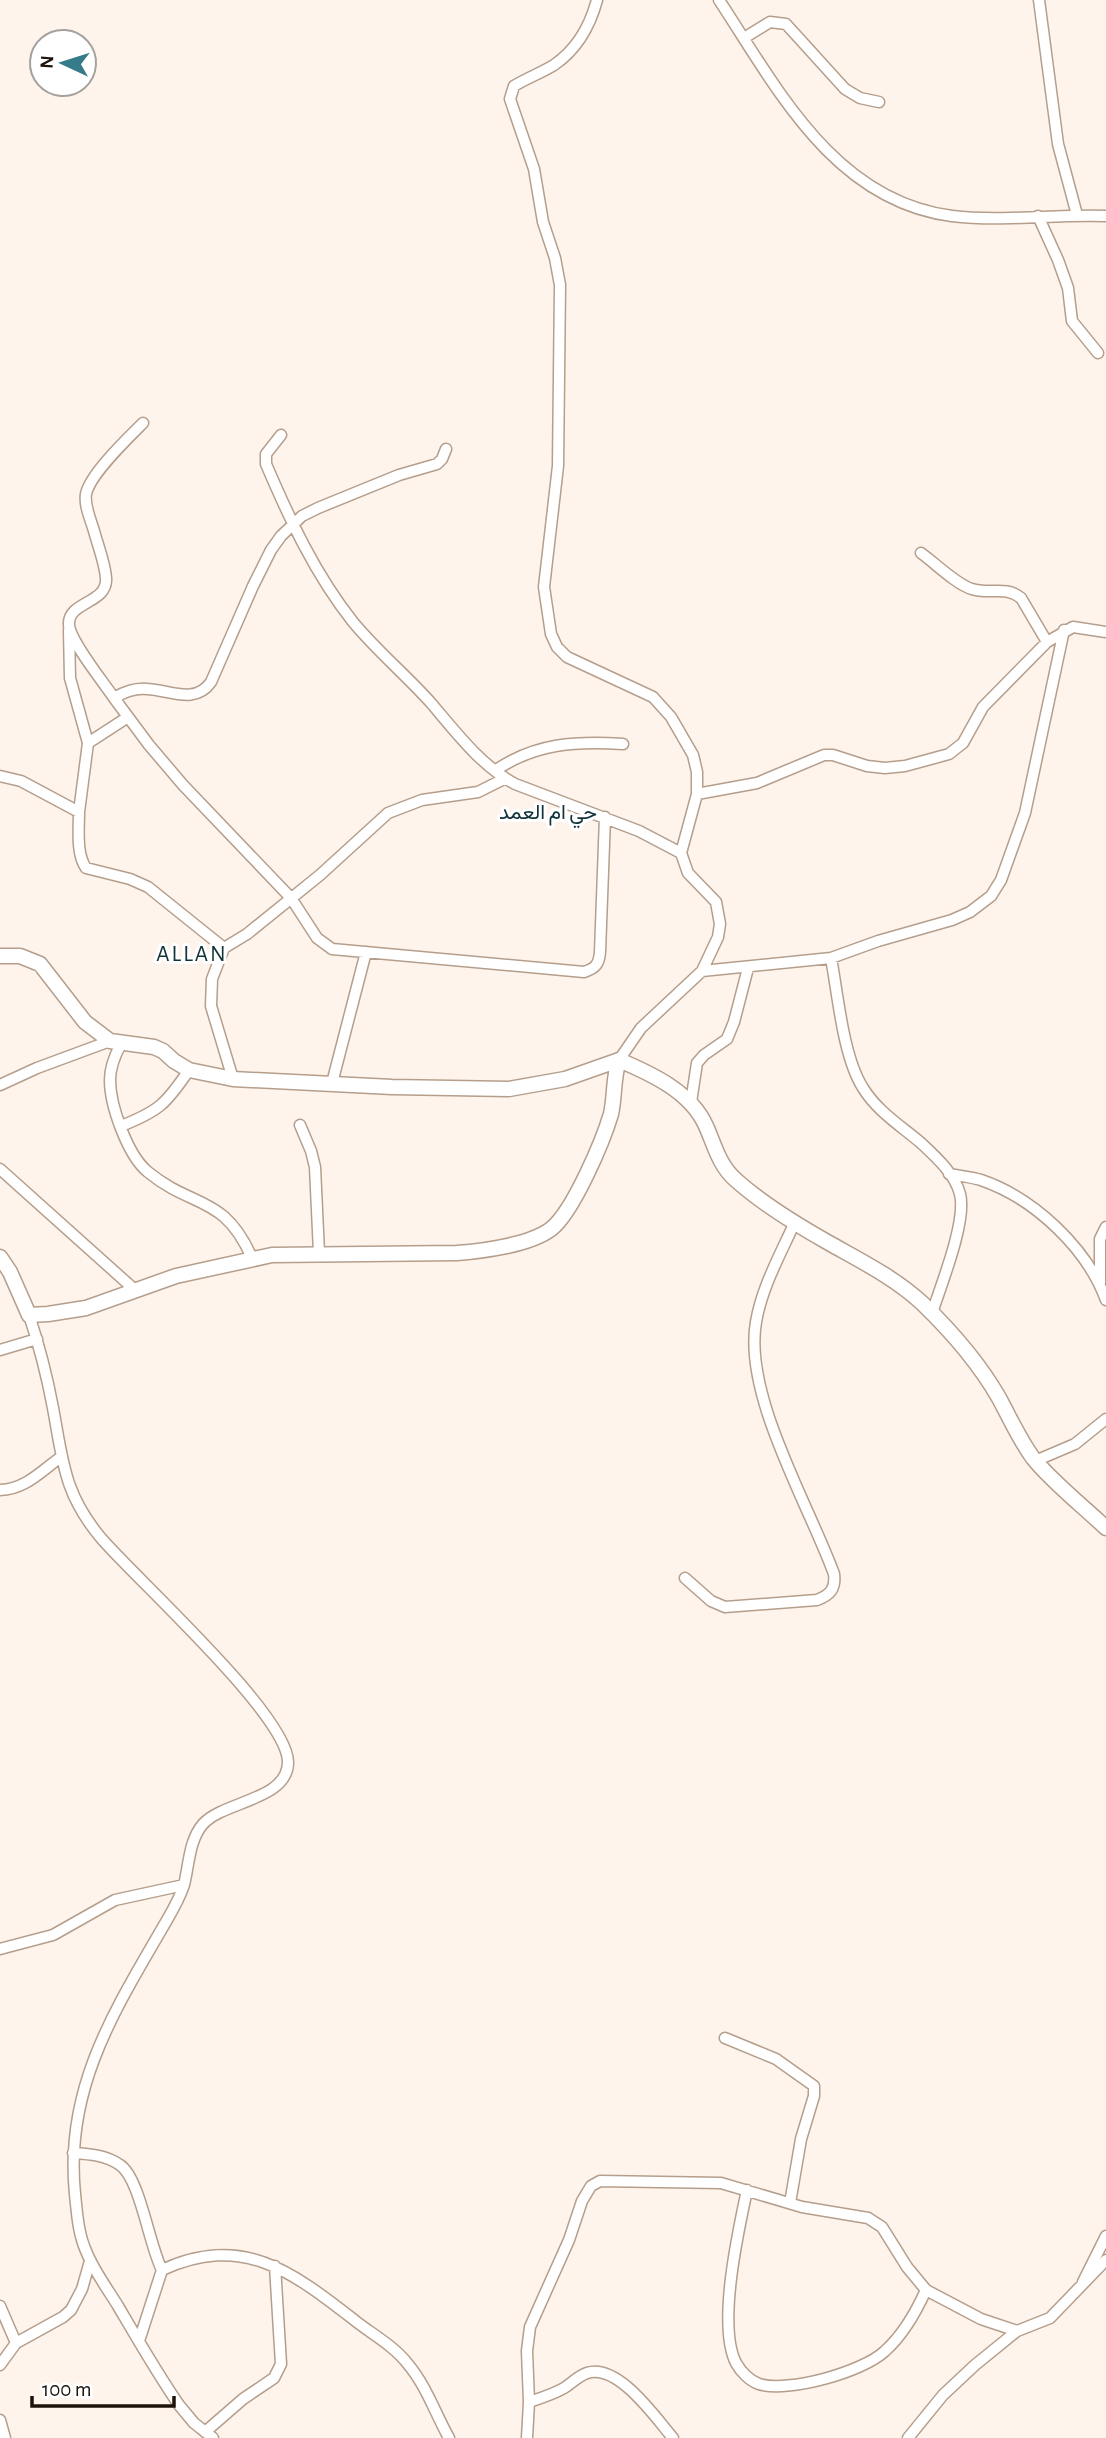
<svg xmlns="http://www.w3.org/2000/svg" width="1106" height="2438" viewBox="0 0 1106 2438" font-family="'Alegreya Sans',Vazirmatn,sans-serif">
	<style>
		.lines { fill: none; stroke-linecap: round; stroke-linejoin: round }
		.minor-casing { stroke: #b59e8b; stroke-width: 13 }
		.tertiary-casing { stroke: #b59e8b; stroke-width: 17 }
		.minor { stroke: #fff; stroke-width: 10 }
		.tertiary { stroke: #fff; stroke-width: 14 }
		.labels { text-anchor: middle; stroke-width: 6; stroke-linejoin: round; paint-order: stroke }
		.neighbourhood-label { font-size: 21px; fill: #113239; stroke: #fff }
		.quarter-label { font-size: 23px; letter-spacing: 2px; fill: #113239; stroke: #fff }
	</style>
	<rect width="100%" height="100%" fill="#fef4ec"/>
	<g class="lines">
		<g class="minor-casing">
			<path id="minor" d="M597,0C590,26 576,50 554,65C541,73 527,78 514,86L510,99L534,169L543,222L555,258L560,285L558,466L544,587L551,634L557,647L567,657L653,697L671,717L693,755L697,772V794L681,853L688,873L716,902L720,924L718,937L702,971
				M719,0C777,88 834,201 952,216C1003,222 1055,214 1106,216
				M1039,0L1058,144L1077,215
				M744,38L770,22L786,24L845,89L860,98L879,102
				M1038,216L1058,260L1068,288L1072,321L1098,353
				M281,435L266,454V464C290,520 315,574 353,622C377,651 406,675 431,703C455,731 481,766 515,784L639,831L681,853
				M446,449L442,459L437,464L399,475L318,508L302,516L281,536L271,550L253,586L211,682C195,705 170,690 147,689C135,688 124,692 114,698L149,745L183,785L291,898L317,938L332,949L584,972C596,968 599,964 600,952L605,817
				M921,553C935,563 957,585 972,589C990,595 1005,585 1021,598L1047,642
				M69,630L70,678L88,743L79,812
				M114,698C104,683 70,641 69,625C67,601 108,604 106,578C105,563 98,546 94,531C91,520 84,506 86,494C90,474 128,438 143,423
				M88,743L128,717
				M496,770C536,743 576,741 623,744
				M0,776L21,781L79,812C79,829 76,854 86,868L130,879L148,887L224,948
				M697,794L757,783L824,755H833L867,766L885,768L905,766L949,754L963,743L983,707L1047,642L1073,627L1106,632
				M831,958C838,995 843,1057 863,1088C877,1111 901,1126 921,1143C936,1157 955,1174 960,1194C967,1221 941,1285 932,1313
				M121,1044C115,1055 110,1067 110,1080C110,1106 128,1156 148,1172C193,1209 224,1194 252,1258
				M619,1060L641,1028L702,971L831,958L878,941L952,920L970,912L991,896L1001,880L1025,813L1064,630
				M233,1079L211,1006L212,979L224,948L247,934L320,875L388,813L422,800L478,792L504,779
				M332,1083L366,952
				M0,1085L37,1068L110,1041
				M691,1102L697,1063L704,1055L727,1039L734,1022L748,968
				M300,1125L311,1151L315,1167L319,1253
				M121,1126C159,1111 166,1104 189,1070
				M0,1169L135,1290
				M949,1174C960,1176 971,1177 981,1180C1034,1198 1087,1248 1106,1300
				M1100,1283V1239L1106,1227
				M29,1315C39,1345 47,1376 53,1408C63,1462 64,1494 101,1538C136,1579 290,1717 288,1763C287,1800 224,1801 203,1824C189,1840 189,1865 184,1885C180,1897 174,1908 167,1920C116,2008 64,2087 75,2194C77,2213 78,2233 86,2251C94,2271 107,2288 118,2306C138,2340 157,2373 179,2405L194,2423L213,2438
				M0,1350L37,1339
				M1035,1461L1075,1444L1106,1419
				M0,1490C26,1489 41,1471 61,1457
				M685,1578L711,1601L725,1607L817,1600C830,1595 836,1589 834,1574C809,1505 743,1395 756,1322C762,1287 780,1255 795,1222
				M0,1949L53,1935L115,1900L184,1885
				M725,2038L776,2059L814,2086V2096L801,2139L790,2203
				M73,2153C89,2154 106,2155 120,2165C140,2178 149,2245 162,2270
				M747,2190C738,2232 717,2326 736,2363C741,2372 750,2381 759,2384C788,2393 863,2372 885,2351C903,2335 916,2312 926,2290
				M1083,2282L1106,2236
				M0,2306L16,2343
				M139,2341L162,2270C242,2233 291,2271 353,2319C370,2333 393,2345 407,2363C426,2385 435,2413 449,2438
				M0,2365L16,2343L63,2317L71,2310L82,2289L90,2261
				M529,2402L527,2351L530,2327L569,2240L582,2201L591,2186L600,2181L721,2183L802,2207L868,2218L882,2227L907,2267L926,2290L981,2319L1017,2331
				M0,2420L5,2438
				M205,2432L243,2399L274,2378L281,2364L275,2266
				M527,2438L529,2402C541,2398 554,2394 564,2388C572,2383 578,2376 587,2373C618,2363 655,2417 673,2438
				M908,2438L943,2395L975,2365L1017,2331L1050,2318L1106,2260"/>
		</g>
		<g class="tertiary-casing">
			<path id="tertiary" d="M0,956H20L40,964L85,1022L110,1041L154,1047L163,1051L174,1061L189,1070L233,1079L392,1087L509,1089L565,1079L619,1060C652,1074 691,1092 706,1126C715,1146 719,1166 737,1181C764,1205 797,1225 829,1243C861,1261 895,1278 922,1303C951,1331 979,1363 999,1398C1010,1418 1019,1439 1033,1458C1050,1480 1085,1508 1106,1528
				M0,1257L10,1272L29,1315L48,1314L86,1308L176,1276L272,1255L457,1253C483,1251 530,1245 551,1229C573,1212 603,1141 611,1114C615,1096 613,1078 619,1060"/>
		</g>
		<use href="#minor" class="minor"/>
		<use href="#tertiary" class="tertiary"/>
	</g>
	<g class="labels">
		<g class="neighbourhood-label">
			<text x="548" y="819">حي ام العمد</text>
		</g>
		<g class="quarter-label">
			<text x="192" y="961">ALLAN</text>
		</g>
	</g>
	<g transform="translate(63 63) rotate(274)"><circle r="33" fill="#ffffff" stroke="#a4a19e" stroke-width="2"/>
	<path d="M0-5L12 26L0 18L-12 26Z" fill="#367b89"/>
	<text y="-10" font-size="19" font-weight="bold" text-anchor="middle" fill="#1b130c">N</text>
	</g>
	<path d="M32 2396v10h142v-10" fill="none" stroke="#1b130c" stroke-width="3.5"/>
	<text x="42" y="2396" font-size="21" fill="#1b130c" stroke="#ffffff" stroke-width="5" paint-order="stroke">100 m</text>
</svg>
